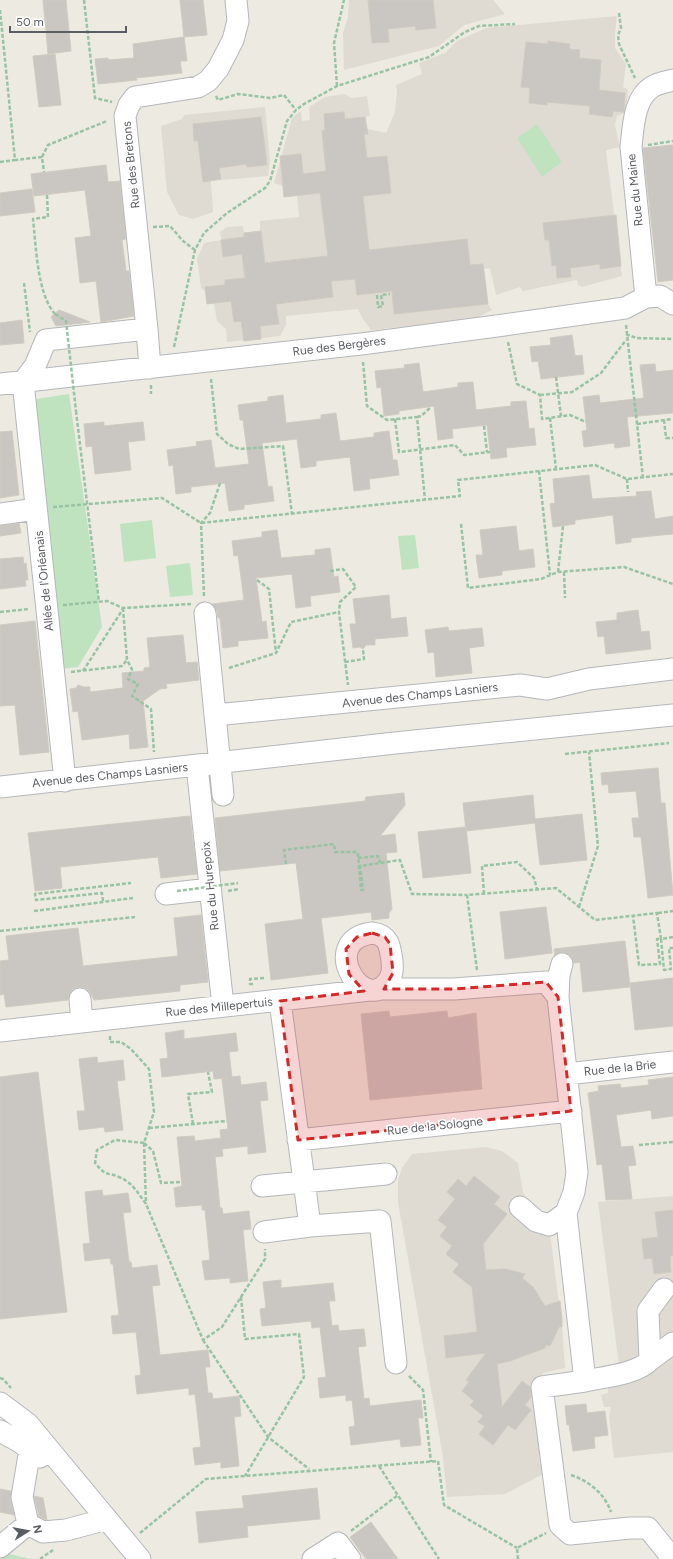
<svg xmlns="http://www.w3.org/2000/svg" width="673" height="1559" viewBox="0 0 673 1559" font-family="Figtree,sans-serif">
	<style>
		.education { fill: #dfdbd2 }
		.green { fill: #bfe3be }
		.building { fill: #cac6c1; stroke: #d1cbc0 }
		.lines { fill: none; stroke-linecap: round; stroke-linejoin: round }
		.minor-casing { stroke: #b4b7bb; stroke-width: 23 }
		.path { stroke: #98c4a3; stroke-width: 2.5; stroke-dasharray: 4 2; stroke-linecap: butt }
		.minor { stroke: #fff; stroke-width: 21 }
		.path-bridge { stroke: #98c4a3; stroke-width: 2.5; stroke-dasharray: 4 2; stroke-linecap: butt }
		.marked { fill: #d62828; fill-opacity: 0.2; stroke: #d62828; stroke-width: 3; stroke-dasharray: 8 5; stroke-linejoin: round }
		.labels { text-anchor: middle; stroke-width: 3.5; stroke-linejoin: round; paint-order: stroke }
		.street-label { font-size: 12px; fill: #5a5d62; stroke: #fff }
	</style>
	<rect width="100%" height="100%" fill="#eceae1"/>
	<path class="education" d="M349,0H493L505,14L464,25L439,46L344,70L343,33L348,17Z
		M617,16L615,33V48L626,64L623,87L628,89L626,112L617,116L615,125L620,147L607,150L606,151L622,276L582,287L578,285L577,280L523,291L520,287L496,295L490,268L484,269L488,304L492,310L474,319L371,330L363,319L358,309L286,316V325L280,336L227,342L226,329L217,321L214,304H207L206,292L201,288L197,259L204,243L221,240L220,232L227,227L243,226L244,233L260,231V221L299,217L297,196L283,186L274,183L292,118L301,111L302,121L310,120L309,107L325,97L344,94L352,98L367,96L370,116L365,117L367,129L386,133L395,112L397,93L396,85L422,74L419,63L445,53L457,41L486,28Z
		M265,107L270,161L268,176L211,181L213,212L193,219L179,215L167,192L161,126L182,119L184,115Z
		M486,1147L502,1151L518,1163L523,1192L529,1205L549,1225L558,1296L561,1310L565,1368L543,1373L536,1391L545,1473L505,1494L447,1497L443,1457L398,1202V1180L402,1168L412,1154Z
		M673,1196V1452L614,1458L609,1417L611,1407H604L601,1395L608,1393L607,1376L620,1373L598,1202Z"/>
	<path class="green" d="M537,124L562,162L542,177L517,138Z
		M69,394L102,627L78,667L59,669L30,400Z
		M152,520L156,558L124,562L120,524Z
		M415,535L419,568L402,570L398,536Z
		M190,563L193,595L170,597L166,566Z
		M0,1552L31,1559H0Z"/>
	<path class="building" d="M43,0H66L71,51L48,54Z
		M180,0H203L207,35L184,37Z
		M368,0H433L436,28L416,30L415,26L388,29L389,42L372,43Z
		M184,37L187,61H180L182,73L136,78L137,80L98,84L95,59L108,58V60L134,58L133,44Z
		M548,41L570,44L569,49L580,50L579,58L601,60L599,90L625,93L624,112L613,111L612,117L589,114L590,106L547,102V105L529,103L530,88L521,87L526,42L548,44Z
		M55,54L61,105L39,107L33,56Z
		M344,112L345,119L365,117L368,134H364L367,158L387,156L391,193L363,196L369,250L467,239L470,265L483,264L488,304L394,314L392,291L357,295L355,279L331,281L333,297L276,304L279,324L260,326L261,339L244,341L241,321L234,322L231,301L207,304L205,287L225,285V280L245,278L242,254L223,257L221,240L244,237V233L261,231L265,263L328,256L320,193L284,197L280,156L301,154L303,174L326,171L322,131L325,130L324,114Z
		M261,117L267,165L247,167L246,164L219,168L221,179L203,182L198,141H194L193,124Z
		M673,145V280L658,282L643,148Z
		M106,165L108,182L120,181L126,239L122,240L126,271H129L134,316L101,322L96,281L80,283L75,238L91,236L85,190L34,196L31,174Z
		M32,189L35,212L0,216V193Z
		M616,215L621,266L600,269V264L570,268L571,277L557,278L556,265L552,266L549,240H545L543,223Z
		M59,310L90,322L56,326L51,317Z
		M22,320L24,343L0,345V323Z
		M572,335L575,356L582,355L584,374L541,379L538,361L532,362L530,347L551,345L550,338Z
		M419,363L423,392L458,387V383L473,382L476,410L511,406V402L526,401L529,429L534,428L536,445L506,448L507,457L491,459L487,425L452,429L453,438L438,440L434,406L399,411V414L384,416L381,387L377,388L375,371L405,368L404,365Z
		M655,364L656,372L673,370V413L627,417L630,446L615,448L614,443L584,447L582,431L587,430L583,397L599,395L600,403L644,398L640,365Z
		M283,395L286,423L321,419V415L336,413L340,441L374,437V433L389,431L393,460H397L399,475L369,479L370,489L354,491L350,457L316,461V466L301,468L297,439L262,443L268,487L272,486L274,501L244,505V509L229,511L225,483L191,487V492L176,494L173,465L169,466L167,450L197,446L196,442L211,440L215,468L249,464L243,420H240L238,405L268,401V397Z
		M104,422V426L143,422L145,440L128,442L131,470L95,474L92,446L86,447L84,424Z
		M12,431L19,495L0,498V432Z
		M589,475L592,499L637,496L636,492L651,491L655,519L673,516V534L631,538V542L616,544L613,515L575,520V524L553,527L550,504L555,503L553,479Z
		M19,523L21,533L0,536V526Z
		M516,526L519,551L533,549L535,567L502,571V575L479,578L476,555H483L480,530Z
		M277,530L281,558L315,555V550L330,548L334,577L338,576L340,592L310,596L311,606L296,608L292,574L256,578L262,622L266,621L268,638L238,641V646L223,648L220,618H218L217,611L213,604L244,600L238,555L234,556L232,541L262,537V532Z
		M23,557L24,564L26,563L28,580H25L26,586L0,589V559Z
		M389,595L391,619L406,617L408,636L375,639V645H366L363,649L360,647L353,648L350,624H356L353,599Z
		M638,610L641,632L649,631L651,649L606,654L604,636L598,637L596,622L617,620V613Z
		M35,621L49,752L20,755L15,705L0,706V625Z
		M448,627L449,631L482,628L484,646L469,648L472,673L436,677L434,652L428,653L425,630Z
		M183,635L186,663L197,662L199,680L166,684L167,688L160,689L143,701L148,747L130,749L129,734L82,740L78,711L73,712L70,689L76,688L78,685L84,687H90V692L123,688L122,673L144,671V668L150,667L147,638Z
		M658,768L661,803H665L673,895L648,898L641,837H634L632,818H639L636,791L609,793L608,784L602,785L601,773Z
		M404,793L405,805L380,836L395,834L397,852L386,853L392,909L389,913V918L372,920L371,912L321,918L328,973L271,980L265,924L303,919L296,863L220,871L215,818L365,801L366,797Z
		M533,795L535,819L582,814L587,860L540,865L535,823L466,831L463,803Z
		M190,816L197,874L161,878L158,857L60,867L62,888L35,891L28,833Z
		M466,827L471,873L423,878L418,832Z
		M546,907L552,953L505,959L500,912Z
		M201,915L208,982L180,985V991L94,1000L90,992L85,988L79,987L73,989L69,994L68,1000L6,1007L4,994L0,995V961L9,960L6,936L78,928L83,966L178,956L174,918Z
		M625,941L630,987L583,992L580,962L574,963L571,956L566,953L555,955L554,949Z
		M673,978V1026L635,1030L630,983Z
		M389,1011L390,1017L447,1011L448,1018L476,1013L482,1089L370,1100L361,1014Z
		M184,1030V1039L236,1033L238,1051L229,1052L232,1077L240,1076L241,1085L266,1082L268,1100L260,1101L266,1152L248,1154V1146L222,1149L223,1156L215,1157L220,1208H222L223,1214L249,1211L251,1229L243,1230L248,1281L230,1283V1278L205,1280L202,1261L210,1260L205,1210H202V1205L176,1207L174,1188L182,1186L177,1137L194,1136L195,1141L221,1138L220,1130L228,1129L222,1079L229,1078L214,1079L213,1071L162,1077L160,1059L168,1058L165,1033Z
		M97,1057L98,1063L123,1060L125,1080L117,1081L123,1130L105,1132L104,1127L79,1130L77,1111H85L79,1059Z
		M38,1072L67,1312L0,1319V1077Z
		M673,1077V1116L652,1119L651,1110L616,1115L621,1147L633,1146L636,1165L628,1166L632,1199L606,1200L602,1164L597,1165L588,1093L599,1091L598,1086L620,1084L621,1088L649,1085L648,1080Z
		M474,1176L500,1197L494,1204L507,1214L483,1244L486,1270L505,1269L525,1274L522,1278L533,1287L545,1306L560,1301L562,1319V1327H559L550,1346L546,1345L545,1348L510,1361L497,1364L502,1407L522,1381L530,1387L531,1397L525,1405L531,1410L515,1430L508,1425L493,1445L479,1434L485,1426L478,1422L483,1416L470,1405L474,1401L462,1391L469,1382L466,1380L486,1353L446,1358L444,1336L477,1332L472,1287L453,1272L459,1264L446,1254L452,1246L440,1236L447,1227L438,1220L455,1199L447,1192L458,1179L466,1186Z
		M102,1190L103,1196L128,1193L131,1212L123,1213L129,1262H131L132,1268L157,1265L160,1285L152,1286L160,1355L208,1350L210,1367H205L208,1393H212L213,1399L239,1396L241,1416L234,1417L239,1466L221,1468V1462L195,1465L193,1448L201,1447L195,1394L189,1395V1388L137,1394L135,1376L141,1375L136,1332L113,1334L111,1316L119,1315L113,1264H111L110,1258L85,1261L83,1244L90,1243L85,1192Z
		M673,1210V1256H670L671,1272L654,1274L652,1258L644,1259L642,1239L658,1237L655,1212Z
		M281,1280V1288L333,1283L335,1301H329L332,1326L338,1325L339,1331L364,1329L366,1346L358,1347L364,1399L369,1398L370,1406L421,1400L423,1418H418L421,1445L401,1447L400,1439L351,1445L349,1427L355,1426L352,1400L346,1401V1395L320,1398L318,1378L326,1377L320,1327L312,1328L311,1321L262,1326L260,1309L266,1308L263,1282Z
		M586,1404L587,1413L605,1411L608,1435L594,1437L595,1448L573,1451L569,1424L567,1425L565,1406Z
		M317,1488L320,1519L247,1526L248,1537L199,1543L196,1512L244,1508L242,1496Z
		M0,1489L11,1491L10,1499L14,1515L0,1512Z
		M34,1496L43,1498L47,1520L39,1516Z
		M371,1522L398,1559H366L350,1537Z"/>
	<g class="lines">
		<g class="minor-casing">
			<path id="minor" d="M646,297L631,147C633,128 634,98 652,87C658,83 666,82 673,80
				M147,329L125,116L129,105L135,97L198,87L208,81L218,69L233,40L238,21L236,0
				M23,382L65,781
				M23,382L35,366L46,340L147,329L150,368
				M0,384L361,344L504,325L625,308L646,297L660,296L673,304
				M0,514L36,509
				M205,613L215,715
				M197,766L223,1006
				M0,787L395,743L673,715
				M223,795L215,715L520,685L547,689L589,679L673,669
				M166,894L210,889
				M372,933C389,935 390,946 392,961C393,972 392,978 384,986C359,1008 320,940 372,933Z
				M380,989H454L546,982L558,997L577,1172L574,1192L566,1213L585,1381L542,1387L560,1525L570,1534L630,1528H648L673,1559
				M558,997L559,975L562,964
				M80,999L82,1022
				M280,1001L310,1226L380,1221L396,1363
				M0,1031L370,990
				M567,1074L673,1062
				M298,1140L571,1111
				M262,1186L386,1174
				M520,1207L536,1221L549,1225L566,1213
				M264,1232L310,1226
				M650,1360L673,1343
				M585,1381C603,1377 638,1374 650,1360L648,1311L664,1289
				M0,1403L28,1424L140,1559
				M0,1431L20,1442L40,1457
				M30,1449L22,1497L28,1524L43,1532L66,1530L107,1519
				M0,1547L28,1524
				M313,1559L338,1543L350,1559"/>
		</g>
		<path class="path" d="M84,0L95,98L112,102
			M0,10L15,160L42,157L44,172
			M619,13L621,28L618,35L619,44L635,78
			M337,86L334,43L344,0
			M216,96L218,100L238,94L270,98L284,95L296,110
			M648,145L673,141
			M42,157L48,145L107,121
			M0,162L15,160
			M47,195L48,217L33,219C36,245 37,294 55,314
			M153,227L170,226L183,241L195,250
			M24,283L30,332
			M377,295L378,307L383,306L381,295L390,294
			M626,325L643,478
			M626,334L636,338L673,339
			M508,342L517,384L540,395L542,419L570,415L586,422
			M174,347L195,250L204,233L227,213L265,188L270,181L287,121L296,110L304,104L337,86L429,57L465,32L479,26L515,24
			M363,362L367,406L387,420L417,417L425,500
			M556,377L561,416
			M211,379L217,434L228,444L239,449L283,446L292,514
			M151,385V394
			M540,395L572,392L601,373L626,340
			M76,411L99,602
			M417,417L421,416L431,407
			M550,418L556,469
			M395,419L399,452L455,445L464,455L490,452
			M664,420L666,438H673
			M637,424L672,419
			M484,426L487,452
			M539,471L550,575
			M627,479L628,492
			M53,507L162,498L201,523L460,496L458,480L595,465L627,479L673,474
			M461,524L468,588L541,579L558,572L624,567L673,584
			M330,571L343,569L356,587L340,602L339,612L348,685
			M558,572L563,526
			M564,572L565,598
			M257,580L269,589L276,653
			M204,596L201,523L210,513L220,483
			M63,605L107,601L123,608L191,604
			M123,608L127,660L132,669L128,679L138,684L132,696L151,709L154,752
			M0,612L29,609
			M345,662L364,659L363,649
			M229,668L276,653L291,622L339,612
			M83,671L123,609
			M71,672L122,666L127,660
			M565,754L669,743
			M358,858L378,856L380,863
			M286,864L284,850L334,844L335,852H357L358,854L361,890H363L360,866L400,860L412,894L467,895
			M228,891L239,889
			M484,894L482,866L517,862L534,878L537,889
			M103,901L102,893L36,900L35,894L131,883
			M579,907L598,846L589,752
			M34,911L133,898
			M658,913L673,911
			M0,931L135,917
			M673,937L661,939L664,970L671,969L669,948H673
			M477,970L467,895L556,888L595,920L657,913L661,939H657L660,964L639,965L633,916
			M253,984H250V979L264,978
			M110,1036V1042H121L131,1049L149,1069L154,1112L144,1143L115,1140L97,1150L95,1163C108,1178 105,1171 119,1177C132,1182 138,1193 146,1204L203,1340L222,1327L265,1259V1249
			M193,1124L188,1094L212,1092L208,1072
			M149,1128L227,1121
			M144,1143L153,1151L161,1183L181,1182
			M144,1143L146,1204
			M639,1145L673,1142
			M241,1297L245,1339L299,1334L304,1377L245,1476
			M203,1340L268,1437L309,1469
			M409,1376L423,1390L431,1462
			M0,1378L3,1379L11,1388
			M379,1466L439,1559
			M571,1475C589,1481 605,1494 611,1512
			M351,1531L398,1495
			M140,1533L206,1479L438,1461L444,1505L517,1548
			M40,1559L53,1550
			M518,1559L517,1548L546,1533"/>
		<use href="#minor" class="minor"/>
		<path class="path-bridge" d="M55,314L66,321L76,411
			M177,891L238,883"/>
	</g>
	<path class="marked" d="M372,933L385,937L390,944L393,973L384,989H454L546,982L558,997L571,1111L298,1140L280,1001L364,991L349,974L346,949L357,937Z"/>
	<g class="labels">
		<g class="street-label">
			<text transform="translate(131 165) rotate(-96)" y="4">Rue des Bretons</text>
			<text transform="translate(635 190) rotate(-96)" y="4">Rue du Maine</text>
			<text transform="translate(339 346) rotate(-7)" y="4">Rue des Bergères</text>
			<text transform="translate(44 581) rotate(-96)" y="4">Allée de l'Orléanais</text>
			<text transform="translate(420 695) rotate(-6)" y="4">Avenue des Champs Lasniers</text>
			<text transform="translate(110 775) rotate(-6)" y="4">Avenue des Champs Lasniers</text>
			<text transform="translate(210 886) rotate(-96)" y="4">Rue du Hurepoix</text>
			<text transform="translate(219 1007) rotate(-6)" y="4">Rue des Millepertuis</text>
			<text transform="translate(620 1068) rotate(-6)" y="4">Rue de la Brie</text>
			<text transform="translate(435 1126) rotate(-6)" y="4">Rue de la Sologne</text>
		</g>
	</g>
	<g transform="translate(28 1531) rotate(79)" stroke="#ffffff" stroke-width="3" paint-order="stroke">
	<path d="M0-3L7 15L0 10L-7 15Z" fill="#5a5d62"/>
	<text y="-6" font-size="11" font-weight="bold" text-anchor="middle" fill="#5a5d62">N</text>
	</g>
	<path d="M10 26v6h116v-6" fill="none" stroke="#5a5d62" stroke-width="2"/>
	<text x="16" y="26" font-size="12" fill="#5a5d62" stroke="#ffffff" stroke-width="3" paint-order="stroke">50 m</text>
</svg>
